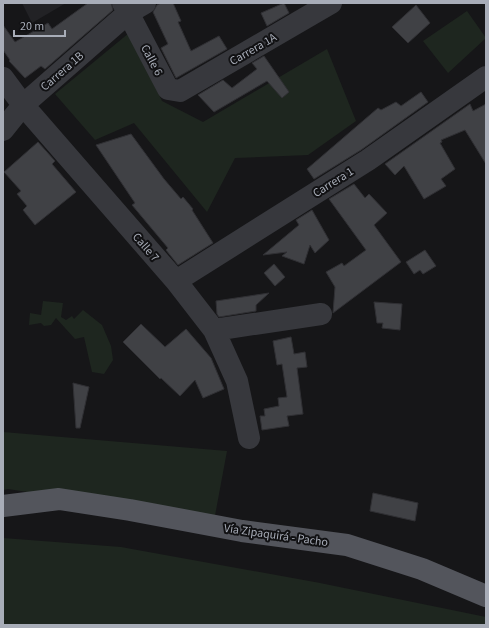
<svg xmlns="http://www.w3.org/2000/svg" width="489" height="628" viewBox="0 0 489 628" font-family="'Source Sans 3',sans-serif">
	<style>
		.built { fill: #222225 }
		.green { fill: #1e261f }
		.building { fill: #404145; stroke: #303034 }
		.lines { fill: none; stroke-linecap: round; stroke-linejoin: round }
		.minor { stroke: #37383d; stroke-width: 22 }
		.major { stroke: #53555c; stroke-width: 22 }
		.labels { text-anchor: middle; stroke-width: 4; stroke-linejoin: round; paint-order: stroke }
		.street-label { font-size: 12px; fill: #a8adb8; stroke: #111113 }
	</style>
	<rect width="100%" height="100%" fill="#161618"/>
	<path class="built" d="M22,3H66L32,23Z"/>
	<path class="green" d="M467,11L486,38L448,73L423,41Z
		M129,33L162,101L203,122L327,49L356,121L308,155L235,158L207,212L134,123L95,140L55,94Z
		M43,301L63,303L61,317L66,320L72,316L74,319L83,310L102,325L111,346L113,360L104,374L92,372L84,337L75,339L56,318L51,325L44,326L41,323L29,325L30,313L41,315Z
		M3,432L227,451L214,521L8,489L3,490Z
		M3,538L121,547L320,583L486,617V625H3Z"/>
	<path class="building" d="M88,3H111L113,10L45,69L41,66L25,78L9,61L10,60L3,50V25L15,42L48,23L52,29Z
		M161,3H173L181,21L178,22L191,51L219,36L227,49L176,78L161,48L168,44L153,12L157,5Z
		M284,3L289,13L267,26L261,13Z
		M416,5L430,23L408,43L392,27Z
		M264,56L289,92L282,98L267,81L214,112L198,95L223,80L232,88L257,69L252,63Z
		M421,92L428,102L361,150L314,179L307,169L378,108L381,110L396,102L401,106Z
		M470,104L473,111L486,104V164L465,130L441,140L442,142L440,143L455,169L441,179L446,186L424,199L404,166L395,175L385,164Z
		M131,134L164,179L181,199L183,197L193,209L192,210L213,243L178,265L166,250L168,248L132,205L135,203L96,145Z
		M38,142L55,161L52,164L76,192L35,225L23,210L27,206L17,194L21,191L4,172Z
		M354,184L365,198L369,194L387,213L374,225L401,262L333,313L335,287L326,272L342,263L344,266L366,250L329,199Z
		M312,210L329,240L315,253L310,245L304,264L282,256L287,252L263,255L299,225L296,220Z
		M425,250L436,266L423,274L420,270L414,274L406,262Z
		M274,264L285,277L275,286L264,273Z
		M269,293L256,305V311L219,317L217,314L216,301Z
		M374,302L402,304L400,330L382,328L383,323H377Z
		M141,324L165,347L186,329L211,358L224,389L203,398L195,380L180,396L161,378L160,379L123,342Z
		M291,337L294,354L305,352L307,367L297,368L303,414L287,416L289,426L262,430L260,416H265L264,409L279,406L278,398L287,397L282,364L277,365L273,341Z
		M73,383L89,387L80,428H76Z
		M373,493L418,503L415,521L370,511Z"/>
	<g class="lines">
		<path class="minor" d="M123,3L168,89L180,91L331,3
			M3,78L23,105L176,281L214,330L237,381L249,438
			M3,130L23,105L128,13L145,3
			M176,281L368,160L486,77
			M214,330L321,314"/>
		<path class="major" d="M3,506L59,499L130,510L242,531L347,545L422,569L486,596"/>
	</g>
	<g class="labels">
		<g class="street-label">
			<text transform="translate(253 49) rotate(-30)" y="4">Carrera 1A</text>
			<text transform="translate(152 60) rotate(62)" y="4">Calle 6</text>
			<text transform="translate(62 71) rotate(-41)" y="4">Carrera 1B</text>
			<text transform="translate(333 182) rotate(-32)" y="4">Carrera 1</text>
			<text transform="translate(146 247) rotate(49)" y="4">Calle 7</text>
			<text transform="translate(276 535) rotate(8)" y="4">Vía Zipaquirá - Pacho</text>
		</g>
	</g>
	<rect width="489" height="628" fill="none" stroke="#a8adb8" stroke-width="8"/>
	<path d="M14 30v6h51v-6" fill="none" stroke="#a8adb8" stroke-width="2"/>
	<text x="20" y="30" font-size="12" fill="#a8adb8" stroke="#111113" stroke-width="3" paint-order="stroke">20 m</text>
</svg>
